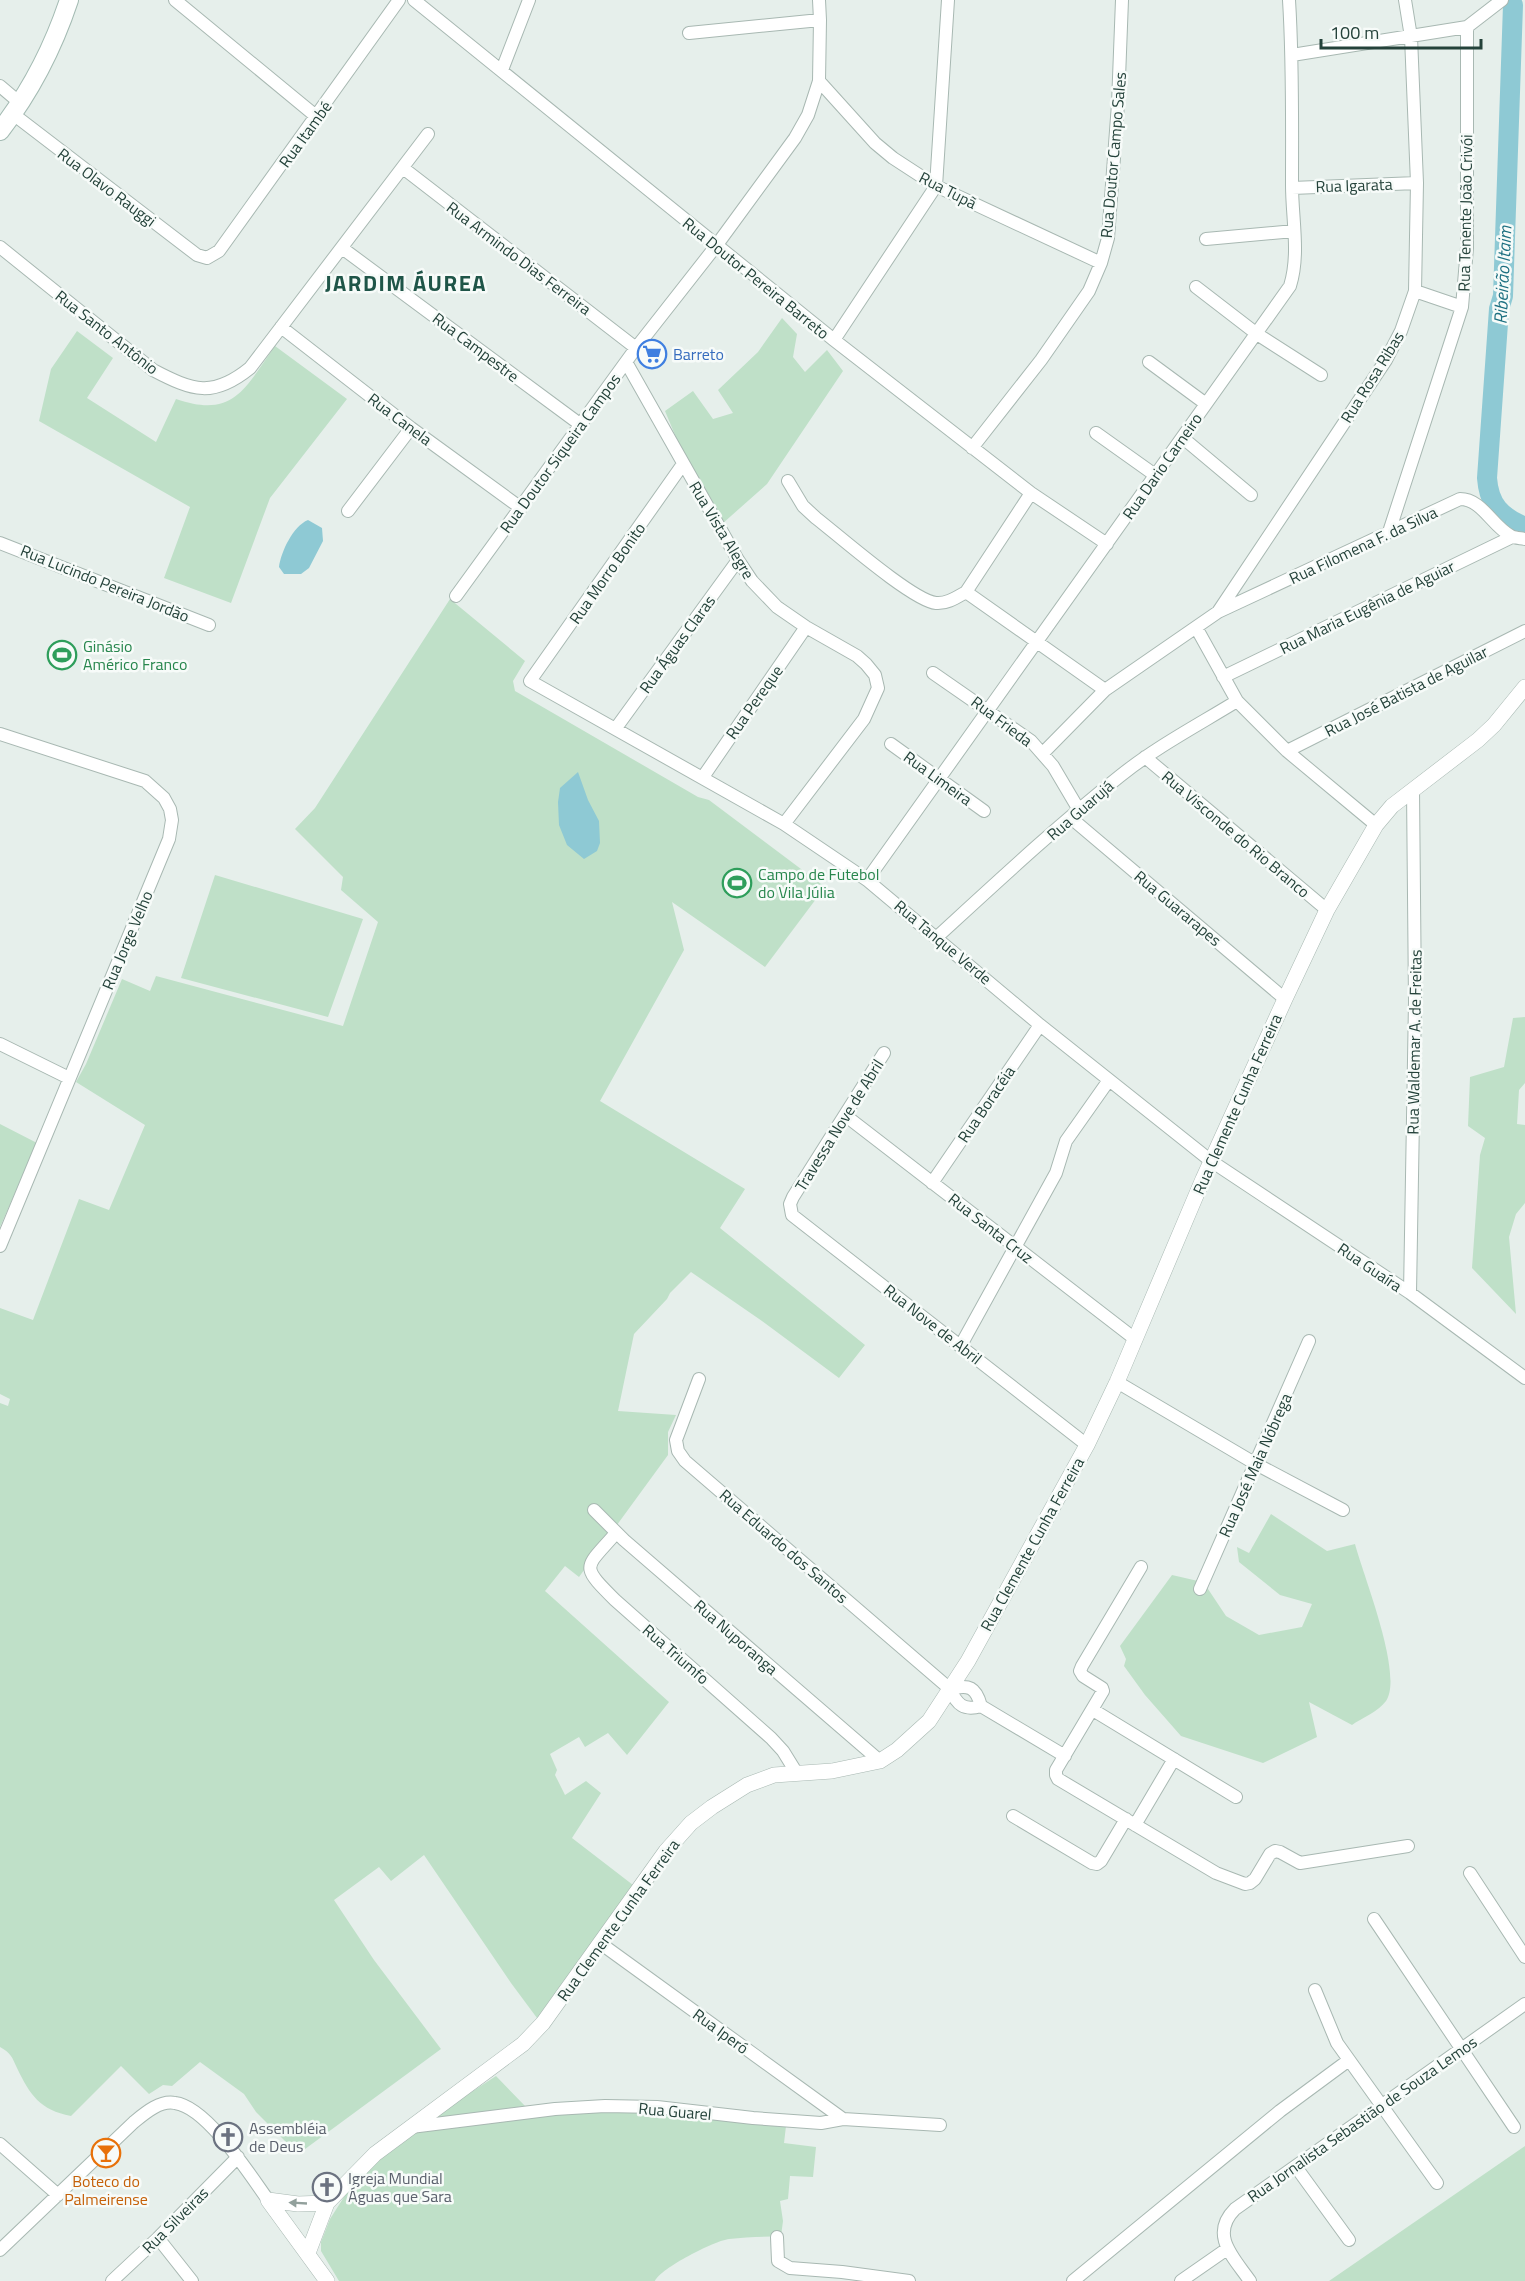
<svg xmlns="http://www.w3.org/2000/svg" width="1525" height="2281" viewBox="0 0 1525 2281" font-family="'Titillium Web',sans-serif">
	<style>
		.green { fill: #bfe0c8 }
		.water { fill: #8ec9d4 }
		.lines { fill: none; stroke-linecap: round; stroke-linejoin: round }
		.river { stroke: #8ec9d4; stroke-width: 20 }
		.minor-casing { stroke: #a8b8b2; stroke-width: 14 }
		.tertiary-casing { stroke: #a8b8b2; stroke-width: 16 }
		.secondary-casing { stroke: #a4bbb3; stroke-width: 20 }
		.minor { stroke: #fff; stroke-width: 12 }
		.tertiary { stroke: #fff; stroke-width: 15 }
		.secondary { stroke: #fff; stroke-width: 18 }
		.oneway { fill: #92a09c }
		.labels { text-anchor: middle; stroke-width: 5; stroke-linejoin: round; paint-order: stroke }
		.street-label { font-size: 16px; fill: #24423a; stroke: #f7fbf9 }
		.shop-label { font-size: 16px; fill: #366cbe; stroke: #f7fbf9; text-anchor: start }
		.leisure-label { font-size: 16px; fill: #27864d; stroke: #f7fbf9; text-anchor: start }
		.worship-label { font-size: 16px; fill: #5b616d; stroke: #f7fbf9; text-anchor: start }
		.food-label { font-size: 16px; fill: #c56008; stroke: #f7fbf9 }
		.water-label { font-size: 18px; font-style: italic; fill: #1c6f80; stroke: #f7fbf9 }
		.district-label { font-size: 22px; font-weight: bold; letter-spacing: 1.5px; fill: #1f5548; stroke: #f7fbf9 }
	</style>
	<rect width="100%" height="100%" fill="#e6efeb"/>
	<path class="green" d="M782,318L797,334L793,357L805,372L827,350L843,371L767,484L722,524L688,466L665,411L693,391L713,419L733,413L718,390L758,352Z
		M77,331L113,358L87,398L156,442L176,399C234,419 245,388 275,346L347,399L270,498L231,603L164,578L190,507L39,421L51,369Z
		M450,599L525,661L513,681L515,691L698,797L709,800L825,887L765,967L672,902L684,950L600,1101L745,1189L720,1228L865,1345L839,1378L762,1321L691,1272L670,1293L667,1299L634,1334L618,1411L676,1415L668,1432V1455L579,1577L565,1566L545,1591L669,1702L627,1755L608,1733L585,1747L579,1737L550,1754L557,1770L555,1775L565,1795L586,1781L601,1793L572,1838L633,1885L537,2018L511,1983L424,1855L391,1881L379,1867L334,1900L374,1960L441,2049L301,2152H296L256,2112L244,2094L200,2062L172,2086L163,2085L149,2094L121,2066L71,2116C40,2110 30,2095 17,2068C12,2057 11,2053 0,2047V1403L8,1406L10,1399L0,1394V1308L33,1320L79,1199L109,1210L145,1125L76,1082L86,1064L122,979L150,991L156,976L343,1026L378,922L341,890L343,877L295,829L315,808Z
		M215,875L363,919L328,1017L181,978Z
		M1525,1017V1083L1519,1090L1517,1124L1525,1125V1203L1516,1214L1509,1237L1516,1314L1472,1268L1480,1155L1485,1138L1468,1126L1470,1077L1504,1067L1513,1018Z
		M0,1124L37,1143L0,1227Z
		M1271,1514L1327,1551L1355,1544C1363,1575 1404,1675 1386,1701C1379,1711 1362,1718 1352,1725L1309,1702L1317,1737L1263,1763L1181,1736L1145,1695L1124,1666L1126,1659L1120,1646L1172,1575L1198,1581L1206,1586L1226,1616L1259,1635L1302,1627L1312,1604L1280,1595L1239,1562L1237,1547L1249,1553Z
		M496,2076L525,2106L430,2119Z
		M650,2110L786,2126L784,2143L816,2147L813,2177L790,2176L788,2199L780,2201L783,2221L781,2236C764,2237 746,2237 729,2239C714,2241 661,2268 655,2281H339L321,2251V2242L330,2219L351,2186L376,2161L417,2131L571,2113Z
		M1525,2146V2281H1329Z"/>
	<path class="water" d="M308,520L322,528L323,541L309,568L301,574H284L279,567C281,552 293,526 308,520Z
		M578,772L588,800L599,821L600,843L597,851L584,859L567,845L559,825L558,802L560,788Z"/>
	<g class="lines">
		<path class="river" d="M1513,5L1503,296L1499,309L1487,478C1489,505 1501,517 1525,527"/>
		<g class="minor-casing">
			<path id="minor" d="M175,0L317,117
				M414,0L834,340L1031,493L1107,544
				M689,33L820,20
				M1292,55L1467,27L1502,0
				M502,70L529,0
				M819,81L875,143L893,158L936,186L1101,263
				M0,86L20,103
				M13,114L197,255L207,258L219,251L399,0
				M403,168L636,348
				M1292,188L1417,183
				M1206,239L1294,231
				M0,247L153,370C193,391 213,398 250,368L428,134
				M342,248L581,425
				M1196,287L1257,334L1321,375
				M1415,291L1462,307
				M281,327L411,428L521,508
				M834,340L936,186L948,0
				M626,362L738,560L752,581L777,607L806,627L857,656L866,664L875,675L878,688L864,719L784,824
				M1149,362L1206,404
				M1096,433L1155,475
				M1183,438L1251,495
				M972,448L1041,360L1089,291L1101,263L1108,238L1118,104L1122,0
				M683,464L530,681L784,824L867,880L1040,1025L1211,1161L1410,1293L1525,1378
				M788,481L803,506L816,518C838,535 913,601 936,603C947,604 957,597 966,592
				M348,511L411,428
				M1389,532L1462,307L1467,248V27
				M0,543L209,625
				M966,592L1105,690
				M966,592L1031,493
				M456,596L636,348L716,246L795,138L808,115L819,81L820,20L819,0
				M1218,612L1386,360L1401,331L1415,291L1417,183L1411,37L1405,0
				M1197,629L1237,701L1287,751L1376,825
				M933,673L1031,741L1053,766L1079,810
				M1223,677L1512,537
				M616,728L738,560
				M0,734L145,781L164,798L170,809L172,820L169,839L0,1246
				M891,744L984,811
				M1287,751L1525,631
				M1043,753L1105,690L1218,612L1460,499C1482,499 1492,526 1511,536C1515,538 1520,538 1525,539
				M1145,757L1327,910
				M703,777L806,627
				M1071,818L1285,999
				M867,880L1290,286C1300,254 1292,219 1292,185C1292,123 1293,62 1289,0
				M937,937C997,882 1057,826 1120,776C1156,747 1198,725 1237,701
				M0,1044L69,1078
				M884,1053L793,1197L790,1204L792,1215L1087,1445
				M846,1116L1135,1339
				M932,1183L1040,1025
				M1410,1293L1415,1002L1413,790
				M961,1345L1056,1173L1066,1141L1109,1080
				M699,1379L676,1440L678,1451L685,1461L950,1689C957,1705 964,1711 981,1706
				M1117,1382L1256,1464L1343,1510
				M594,1510L624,1540L880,1761
				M616,1533C585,1569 579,1564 615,1600L771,1738L783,1751L796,1772
				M1141,1567L1082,1666L1080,1671L1083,1676L1102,1688L1103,1691L1056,1770V1775L1058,1779L1216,1873L1245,1884L1250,1883L1255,1879L1270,1854L1275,1851L1280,1852L1300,1863L1408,1846
				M1200,1589L1309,1341
				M950,1689C969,1684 976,1687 981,1706L1065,1756
				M1093,1710L1236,1797
				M1013,1816L1092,1863L1097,1864L1101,1861L1126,1819
				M1135,1825L1174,1759
				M1470,1873L1525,1957
				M1374,1919L1514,2127
				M600,1943L843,2119
				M1315,1990L1337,2043L1437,2183
				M411,2127L555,2109L605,2106L657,2107L753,2118L821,2123L843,2119L940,2125
				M0,2144L58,2195
				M1296,2167L1349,2240
				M777,2237L778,2261L790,2268L842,2272L909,2281
				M158,2238L192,2281
				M0,2250L134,2122C145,2113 160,2100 175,2103C207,2107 250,2175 268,2200
				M112,2281L158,2238L238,2157
				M1073,2281L1280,2111L1349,2060
				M1181,2281L1227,2249
				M1250,2281C1234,2258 1209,2235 1235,2209L1525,2004"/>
		</g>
		<g class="tertiary-casing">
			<path id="tertiary" d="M268,2200L327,2281
				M268,2200L298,2204L327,2203
				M308,2253L327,2203L375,2154L523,2044L543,2023L666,1851L691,1823L712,1807L747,1785L774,1775L832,1771L880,1761L897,1750L929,1721L968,1661L1087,1445L1117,1382L1203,1179L1285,999L1327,910L1376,825L1392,806L1478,740L1494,725L1525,687"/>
		</g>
		<g class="secondary-casing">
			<path id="secondary" d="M0,131C31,91 53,48 69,0"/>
		</g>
		<use href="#minor" class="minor"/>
		<use href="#tertiary" class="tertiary"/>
		<use href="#secondary" class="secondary"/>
	</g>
	<defs><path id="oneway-solid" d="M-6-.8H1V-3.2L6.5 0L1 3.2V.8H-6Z" transform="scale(1.5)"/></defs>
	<use class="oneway" href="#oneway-solid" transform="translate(298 2203) rotate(-177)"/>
	<defs>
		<g id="supermarket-ring" transform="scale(1.5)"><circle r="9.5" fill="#f7fbf9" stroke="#3f7fe0" stroke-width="1.5"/><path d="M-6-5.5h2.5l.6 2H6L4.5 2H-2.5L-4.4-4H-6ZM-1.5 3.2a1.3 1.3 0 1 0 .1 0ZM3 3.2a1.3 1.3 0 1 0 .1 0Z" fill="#3f7fe0"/></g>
		<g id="stadium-ring" transform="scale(1.5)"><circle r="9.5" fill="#f7fbf9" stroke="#2e9e5b" stroke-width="1.5"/><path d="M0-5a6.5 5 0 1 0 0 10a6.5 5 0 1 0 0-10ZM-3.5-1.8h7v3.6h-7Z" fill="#2e9e5b"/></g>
		<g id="church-ring" transform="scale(1.5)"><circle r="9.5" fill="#f7fbf9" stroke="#6b7280" stroke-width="1.5"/><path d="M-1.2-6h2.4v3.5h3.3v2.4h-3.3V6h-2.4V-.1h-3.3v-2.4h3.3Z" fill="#6b7280"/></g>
		<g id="bar-ring" transform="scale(1.5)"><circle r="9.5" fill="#f7fbf9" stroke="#e8710a" stroke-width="1.5"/><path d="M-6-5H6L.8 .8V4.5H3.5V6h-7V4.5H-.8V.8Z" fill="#e8710a"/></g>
	</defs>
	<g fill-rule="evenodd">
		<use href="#supermarket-ring" x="652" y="354"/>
		<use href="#stadium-ring" x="62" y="655"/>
		<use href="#stadium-ring" x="737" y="883"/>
		<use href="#church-ring" x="228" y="2137"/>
		<use href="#bar-ring" x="106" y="2153"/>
		<use href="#church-ring" x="327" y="2187"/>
	</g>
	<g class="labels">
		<g class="street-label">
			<text transform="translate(305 134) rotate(-54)" y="6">Rua Itambé</text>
			<text transform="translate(1113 155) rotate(-85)" y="6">Rua Doutor Campo Sales</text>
			<text transform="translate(1354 185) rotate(-2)" y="6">Rua Igarata</text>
			<text transform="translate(107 187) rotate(37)" y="6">Rua Olavo Rauggi</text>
			<text transform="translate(948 190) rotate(27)" y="6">Rua Tupã</text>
			<text transform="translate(1465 213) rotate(-89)" y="6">Rua Tenente João Crivói</text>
			<text transform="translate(519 258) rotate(37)" y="6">Rua Armindo Dias Ferreira</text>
			<text transform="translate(756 278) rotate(39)" y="6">Rua Doutor Pereira Barreto</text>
			<text transform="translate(107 332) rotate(38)" y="6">Rua Santo Antônio</text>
			<text transform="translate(476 347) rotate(37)" y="6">Rua Campestre</text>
			<text transform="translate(1372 377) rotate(-58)" y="6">Rua Rosa Ribas</text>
			<text transform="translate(400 419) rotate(37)" y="6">Rua Canela</text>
			<text transform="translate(560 453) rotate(-54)" y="6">Rua Doutor Siqueira Campos</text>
			<text transform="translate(1162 466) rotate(-55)" y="6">Rua Dario Carneiro</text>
			<text transform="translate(722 530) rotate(59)" y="6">Rua Vista Alegre</text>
			<text transform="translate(1363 545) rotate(-25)" y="6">Rua Filomena F. da Silva</text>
			<text transform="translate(607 573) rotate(-55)" y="6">Rua Morro Bonito</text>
			<text transform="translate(105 583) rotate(22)" y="6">Rua Lucindo Pereira Jordão</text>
			<text transform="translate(1367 607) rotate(-26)" y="6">Rua Maria Eugênia de Aguiar</text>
			<text transform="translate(677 644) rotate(-54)" y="6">Rua Águas Claras</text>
			<text transform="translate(1406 691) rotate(-27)" y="6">Rua José Batista de Aguilar</text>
			<text transform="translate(754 702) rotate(-55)" y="6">Rua Pereque</text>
			<text transform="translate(1002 721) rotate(37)" y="6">Rua Frieda</text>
			<text transform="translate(938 778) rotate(36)" y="6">Rua Limeira</text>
			<text transform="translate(1080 810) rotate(-41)" y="6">Rua Guarujá</text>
			<text transform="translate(1236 834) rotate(40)" y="6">Rua Visconde do Rio Branco</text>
			<text transform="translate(1178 908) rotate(40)" y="6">Rua Guararapes</text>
			<text transform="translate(127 940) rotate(-67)" y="6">Rua Jorge Velho</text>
			<text transform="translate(943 942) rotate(40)" y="6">Rua Tanque Verde</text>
			<text transform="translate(1414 1042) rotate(-89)" y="6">Rua Waldemar A. de Freitas</text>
			<text transform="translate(986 1104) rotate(-56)" y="6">Rua Boracéia</text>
			<text transform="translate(1237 1104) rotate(-66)" y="6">Rua Clemente Cunha Ferreira</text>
			<text transform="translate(839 1125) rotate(-58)" y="6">Travessa Nove de Abril</text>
			<text transform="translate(991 1228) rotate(38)" y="6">Rua Santa Cruz</text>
			<text transform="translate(1370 1267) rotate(34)" y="6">Rua Guaíra</text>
			<text transform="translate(933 1324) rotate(38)" y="6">Rua Nove de Abril</text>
			<text transform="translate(1255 1465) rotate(-66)" y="6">Rua José Maia Nóbrega</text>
			<text transform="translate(1032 1544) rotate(-61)" y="6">Rua Clemente Cunha Ferreira</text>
			<text transform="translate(784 1546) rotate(41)" y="6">Rua Eduardo dos Santos</text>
			<text transform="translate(736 1637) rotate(41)" y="6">Rua Nuporanga</text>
			<text transform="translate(676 1654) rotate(41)" y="6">Rua Triumfo</text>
			<text transform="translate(618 1920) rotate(-54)" y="6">Rua Clemente Cunha Ferreira</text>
			<text transform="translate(721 2031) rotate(36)" y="6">Rua Iperó</text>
			<text transform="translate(675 2111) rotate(5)" y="6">Rua Guarel</text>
			<text transform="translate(1362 2119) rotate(-35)" y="6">Rua Jornalista Sebastião de Souza Lemos</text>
			<text transform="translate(175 2220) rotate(-45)" y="6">Rua Silveiras</text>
		</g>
		<g class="shop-label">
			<text x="673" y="360">Barreto</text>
		</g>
		<g class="leisure-label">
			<text x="83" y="652">Ginásio<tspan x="83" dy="18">Américo Franco</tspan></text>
			<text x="758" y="880">Campo de Futebol<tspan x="758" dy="18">do Vila Júlia</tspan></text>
		</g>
		<g class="worship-label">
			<text x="249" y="2134">Assembléia<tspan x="249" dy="18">de Deus</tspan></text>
			<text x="348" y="2184">Igreja Mundial<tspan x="348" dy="18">Águas que Sara</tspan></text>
		</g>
		<g class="food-label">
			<text x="106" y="2187">Boteco do<tspan x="106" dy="18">Palmeirense</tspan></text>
		</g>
		<g class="water-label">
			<text transform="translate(1503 275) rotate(-87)" y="6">Ribeirão Itaim</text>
		</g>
		<g class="district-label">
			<text x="406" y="291">JARDIM ÁUREA</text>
		</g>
	</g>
	<path d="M1321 39v9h160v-9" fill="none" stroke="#24423a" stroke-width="3"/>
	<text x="1330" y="39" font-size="18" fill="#24423a" stroke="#f7fbf9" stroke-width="4.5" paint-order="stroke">100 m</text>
</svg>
